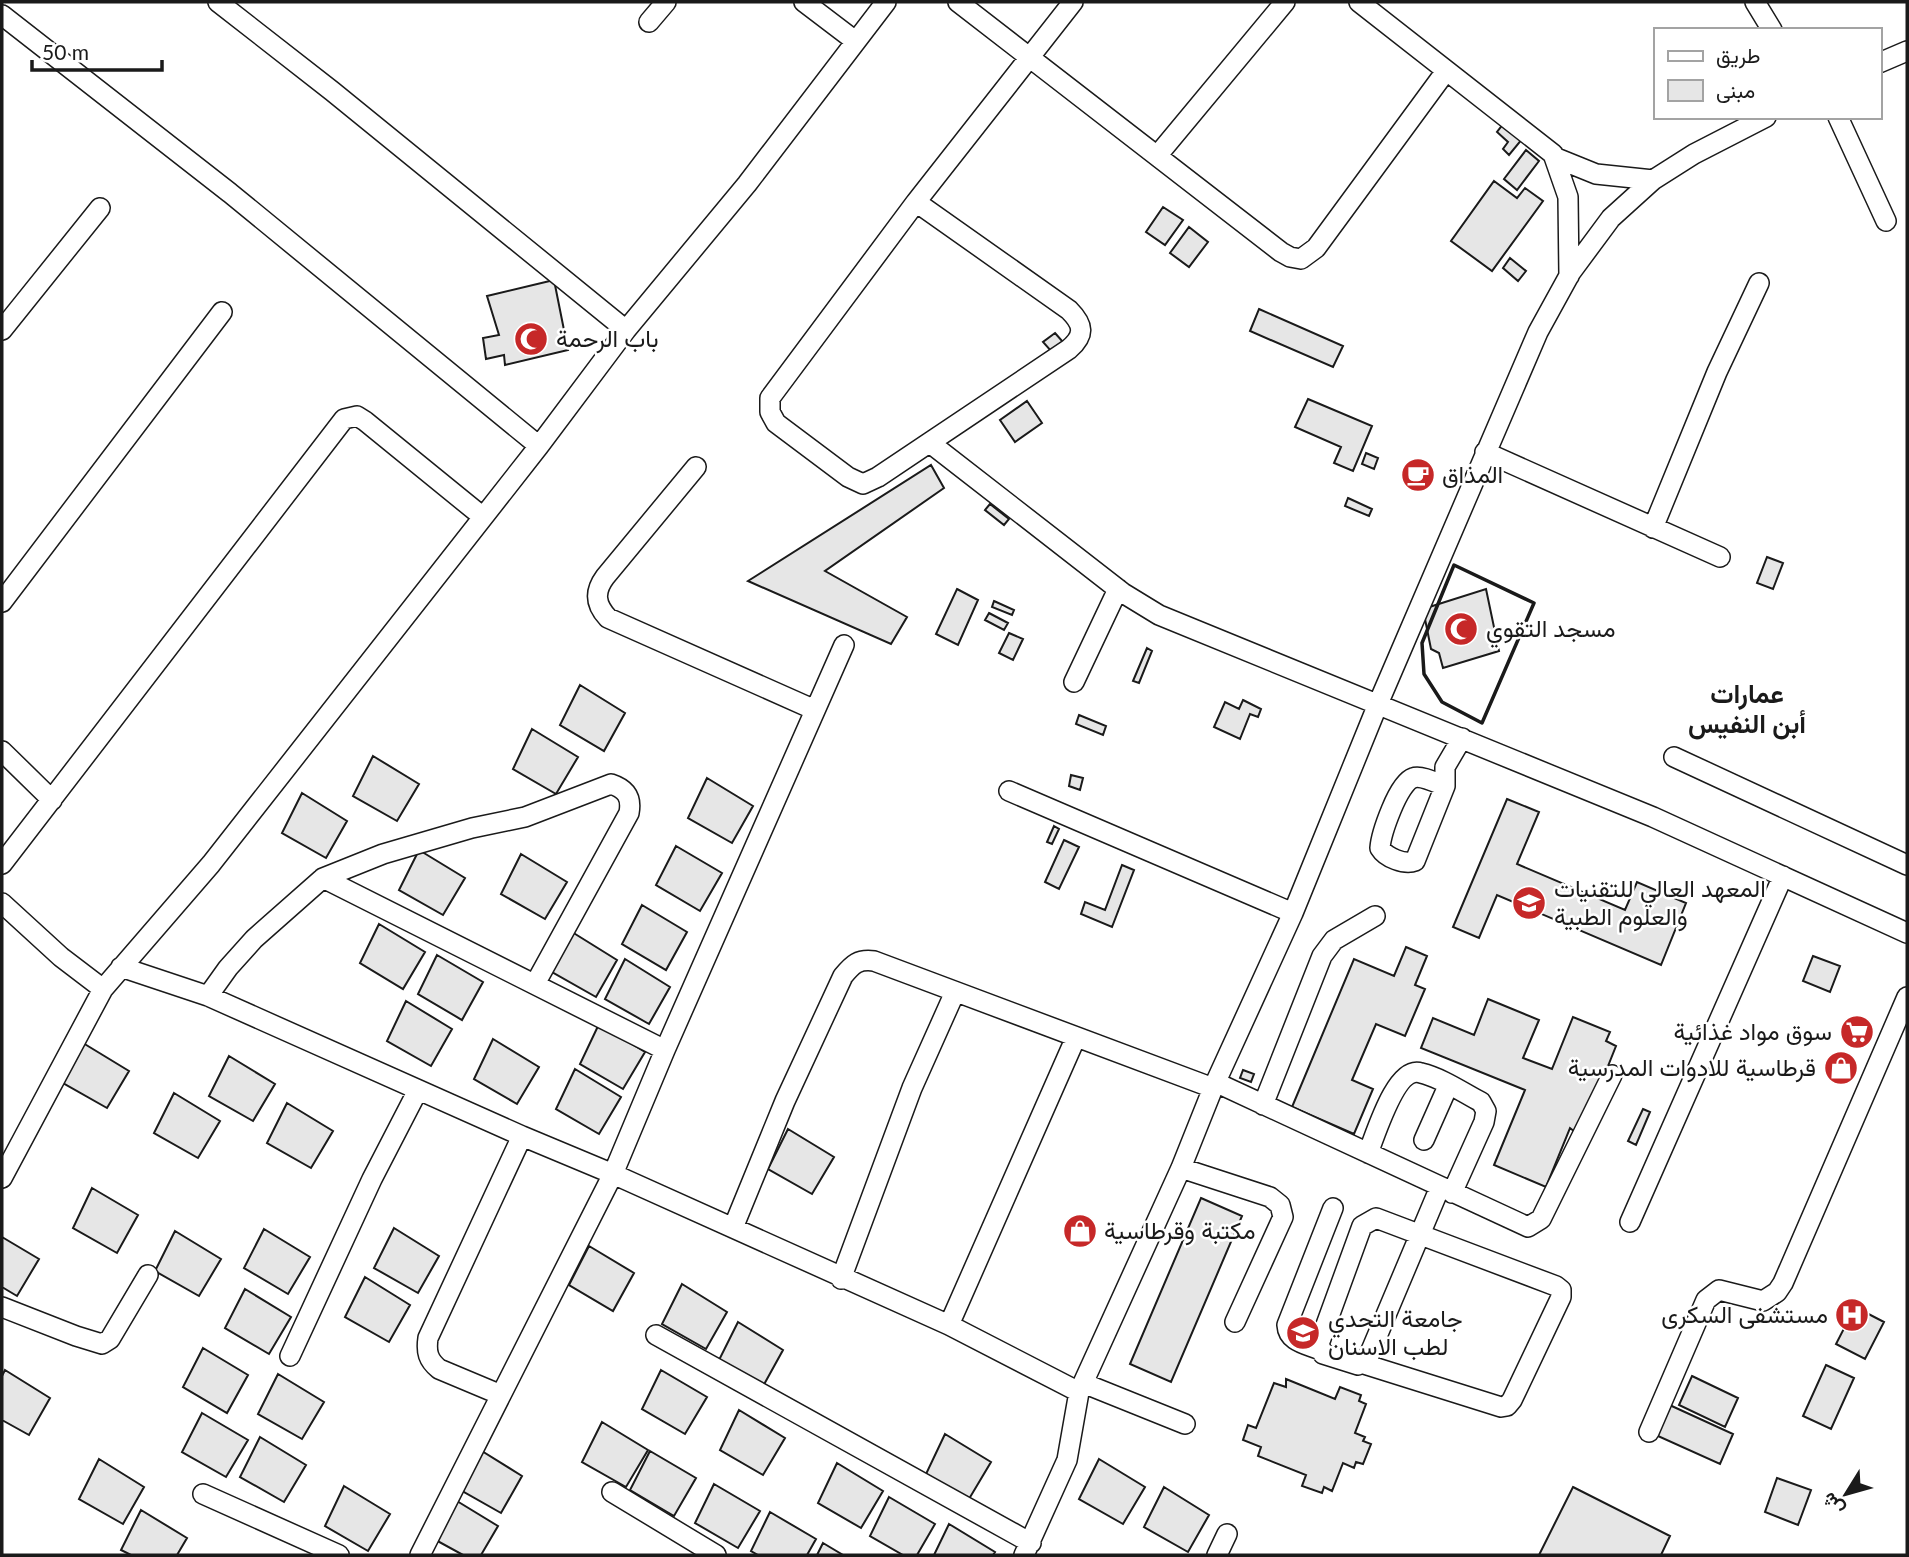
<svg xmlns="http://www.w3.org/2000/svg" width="1909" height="1557" viewBox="0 0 1909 1557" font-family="Lato,Vazirmatn,sans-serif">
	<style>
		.building { fill: #e6e6e6; stroke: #1a1a1a; stroke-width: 2 }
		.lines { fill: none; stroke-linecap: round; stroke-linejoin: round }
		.minor-casing { stroke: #1a1a1a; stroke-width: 22 }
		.minor { stroke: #fff; stroke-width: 19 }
		.wall { stroke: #1a1a1a; stroke-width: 3.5 }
		.labels { text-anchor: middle; stroke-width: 5; stroke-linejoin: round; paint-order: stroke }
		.poi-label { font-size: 24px; fill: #1a1a1a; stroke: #fff; text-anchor: start }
		.neighbourhood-label { font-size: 26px; font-weight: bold; fill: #1a1a1a; stroke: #fff }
	</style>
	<rect width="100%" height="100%" fill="#fff"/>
	<path class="building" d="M1504,123L1523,138L1509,155L1503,149L1508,142L1497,132Z
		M1526,150L1539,161L1517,190L1504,179Z
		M1494,181L1517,198L1525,188L1543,201L1492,271L1451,241Z
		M1163,207L1183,220L1165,245L1146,232Z
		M1189,227L1208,242L1189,267L1170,253Z
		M1510,258L1526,271L1518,281L1503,268Z
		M554,280L568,350L505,365L504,355L486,359L483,338L499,335L487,296Z
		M1259,309L1343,346L1333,367L1250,331Z
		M1055,333L1063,342L1051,351L1043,342Z
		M1308,399L1372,426L1353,471L1334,463L1341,447L1295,427Z
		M1027,401L1042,423L1015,442L1000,420Z
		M1366,453L1378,458L1374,469L1362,464Z
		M931,465L944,488L825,571L907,617L891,644L748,581Z
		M1348,498L1372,509L1369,516L1345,506Z
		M990,504L1009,519L1004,525L985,510Z
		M1767,557L1783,563L1773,589L1757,583Z
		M957,589L978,600L958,645L936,634Z
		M1486,589L1499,651L1443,668L1439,653L1431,649L1423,609Z
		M994,601L1014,610L1012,615L992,607Z
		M989,613L1008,623L1004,630L985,620Z
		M1009,633L1023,639L1013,660L999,653Z
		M1147,648L1152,651L1139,683L1133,681Z
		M580,685L625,713L604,751L560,725Z
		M1243,700L1261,709L1258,717L1250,714L1240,739L1214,727L1225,702L1239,709Z
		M1079,715L1106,726L1103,735L1076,724Z
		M532,729L578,757L556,794L513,769Z
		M373,756L419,784L397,821L353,796Z
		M1071,775L1083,778L1080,790L1069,786Z
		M707,778L753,806L732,843L688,818Z
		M302,793L347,821L326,858L282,833Z
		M1507,799L1539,812L1517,864L1625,910L1637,882L1686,903L1661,965L1497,895L1479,938L1453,927Z
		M1054,826L1059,829L1052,844L1047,842Z
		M1064,840L1079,847L1059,889L1045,882Z
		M676,846L722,873L700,911L656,885Z
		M419,850L465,878L443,915L399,890Z
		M521,854L567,882L545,919L501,894Z
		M1122,865L1134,870L1112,927L1081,914L1085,902L1105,910Z
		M642,905L687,932L666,970L622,944Z
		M379,924L425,952L403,989L360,963Z
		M572,932L617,960L596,997L552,972Z
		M1406,947L1427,956L1415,985L1425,989L1405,1036L1376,1024L1352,1080L1373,1089L1354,1134L1292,1107L1354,959L1394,976Z
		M437,955L483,982L462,1020L418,994Z
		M1813,956L1840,966L1830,992L1803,981Z
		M625,959L670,987L649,1024L605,999Z
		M1488,999L1539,1020L1523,1058L1552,1069L1573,1017L1610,1032L1606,1041L1616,1046L1580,1136L1570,1128L1546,1187L1494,1165L1525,1090L1421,1048L1433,1018L1474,1035Z
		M406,1001L452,1029L431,1066L387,1041Z
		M599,1024L645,1052L623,1089L580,1064Z
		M493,1039L539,1067L517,1104L474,1079Z
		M83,1043L129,1071L107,1108L63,1083Z
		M229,1056L275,1084L253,1121L209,1096Z
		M575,1069L621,1097L599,1134L556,1109Z
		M1243,1070L1254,1074L1251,1082L1240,1078Z
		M174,1093L220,1121L198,1158L154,1133Z
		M287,1103L333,1131L311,1168L267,1143Z
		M1643,1109L1650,1112L1636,1145L1628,1141Z
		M788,1129L834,1157L812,1194L768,1169Z
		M92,1188L138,1215L117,1253L73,1228Z
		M1201,1198L1242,1216L1171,1382L1130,1364Z
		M394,1228L439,1256L418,1293L374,1268Z
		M264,1229L310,1257L288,1294L244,1268Z
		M175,1231L221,1259L199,1296L155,1271Z
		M2,1237L39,1259L17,1296L2,1287Z
		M589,1246L634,1273L613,1311L569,1285Z
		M365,1277L410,1305L389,1342L345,1317Z
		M682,1284L727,1312L706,1349L662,1324Z
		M245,1289L291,1317L269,1354L225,1328Z
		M1855,1307L1884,1322L1865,1359L1836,1344Z
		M738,1322L783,1350L762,1388L718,1362Z
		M203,1348L248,1375L227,1413L183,1387Z
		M1826,1365L1854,1378L1831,1429L1803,1416Z
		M5,1370L50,1398L29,1435L2,1420V1376Z
		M661,1370L707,1397L685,1434L642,1409Z
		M278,1374L324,1402L302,1439L258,1414Z
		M1692,1376L1738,1398L1725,1427L1679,1405Z
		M1286,1379L1335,1399L1340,1387L1361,1395L1359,1401L1366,1404L1355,1433L1365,1437L1363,1441L1371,1444L1363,1464L1356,1462L1354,1468L1343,1463L1332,1491L1324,1487L1322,1493L1302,1486L1306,1475L1258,1456L1261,1447L1243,1440L1248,1425L1256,1428L1274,1383L1286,1387Z
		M1663,1402L1733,1434L1720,1464L1649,1432Z
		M739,1410L785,1438L763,1475L720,1450Z
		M202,1413L248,1440L226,1477L182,1452Z
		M602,1422L648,1450L626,1487L582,1462Z
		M945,1434L991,1462L969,1499L926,1474Z
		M260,1437L306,1465L284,1502L240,1477Z
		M477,1448L522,1476L501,1513L457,1488Z
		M650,1451L696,1478L674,1516L630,1490Z
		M99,1459L144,1487L123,1524L79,1499Z
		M1099,1459L1145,1487L1123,1524L1079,1499Z
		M837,1463L883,1491L861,1528L818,1503Z
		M1777,1478L1811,1490L1798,1525L1765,1512Z
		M714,1484L760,1511L738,1548L695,1523Z
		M344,1486L390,1514L368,1551L325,1526Z
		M1164,1487L1209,1515L1188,1552L1144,1527Z
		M1573,1487L1670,1536L1661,1555H1539Z
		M889,1497L935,1524L917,1555H903L870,1536Z
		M452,1498L498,1526L481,1555H463L432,1538Z
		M141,1510L187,1538L177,1555H131L121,1550Z
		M770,1512L816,1539L807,1555H758L751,1551Z
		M949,1524L995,1552L993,1555H934Z
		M823,1543L843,1555H817Z"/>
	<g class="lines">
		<g class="minor-casing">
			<path id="minor" d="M218,2L332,91L626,330
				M804,2L854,40
				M958,2L1281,252L1290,257L1301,259L1316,248L1446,71
				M1359,2L1553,154L1568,197L1569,276
				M1755,2L1772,30
				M2,15L230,193L539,446
				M649,22L666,2
				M1879,63L1907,51
				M1838,117L1886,221
				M1157,156L1285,2
				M1554,157L1596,174L1653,180
				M916,202L1069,310C1084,325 1085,335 1069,349L878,477L863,484L848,477L776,423L770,412V398L916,202L1073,2
				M2,330L100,208
				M930,443L1123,593L1159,615L1653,817L1907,933
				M1485,452L1720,557
				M696,467L605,577C594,592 595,604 608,618L815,710
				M1653,528L1717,372L1759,283
				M2,602L222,312
				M1074,682L1118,589
				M2,751L52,800
				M1674,757L1907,865
				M1445,786C1437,783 1421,775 1413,778C1398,783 1381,834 1380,848C1386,858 1405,865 1415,861L1445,786V767L1462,738
				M1009,791L1293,913
				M2,864L344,419L357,416L365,421L483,517
				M323,878L665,1050
				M2,903L61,957L103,989
				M121,967L208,996L522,1136L613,1174L949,1325L1079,1392
				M208,996L228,968L254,939L323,878L383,854L472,828L525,817L611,784C626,789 632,797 629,813L535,984
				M1215,1082L1528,1227L1541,1219L1612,1075
				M1263,1105L1322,956L1334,940L1375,916
				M1424,1140L1448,1086
				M1368,1153C1376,1134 1396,1065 1421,1073C1442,1078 1462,1092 1481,1102L1486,1111L1484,1122L1452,1193
				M1181,1168L1270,1197L1280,1205L1283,1217L1235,1322
				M2,1178L103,989L211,864L539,446L626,330L747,184L886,2
				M1630,1222L1783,876
				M733,1228L785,1101L843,976C853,964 858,959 874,961L1213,1088
				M841,1279L912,1088L955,992
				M2,1307L76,1336L102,1344L110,1339L148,1275
				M949,1325L1076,1037
				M656,1335L1031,1543
				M1320,1350C1306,1344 1288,1342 1287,1325L1333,1208
				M290,1356L372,1179L418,1090
				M1364,1364L1501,1407L1507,1406L1512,1400L1561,1297V1290L1556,1286L1376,1218L1362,1226L1319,1344L1323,1354L1358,1365L1367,1360L1440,1187
				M1083,1383L1185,1424
				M501,1395L439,1369C428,1360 426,1352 428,1338L522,1136
				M1649,1432L1706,1300L1719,1290L1763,1301L1777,1292L1783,1283L1907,997
				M612,1492L716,1555
				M203,1494L339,1555
				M420,1555L613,1174L665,1050L844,645
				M1024,1555L1067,1460L1079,1392L1181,1168L1213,1088L1293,913L1378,704L1538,332L1571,272L1611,218L1653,180L1694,154L1766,117
				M1217,1555L1227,1534"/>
		</g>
		<use href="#minor" class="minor"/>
		<path class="wall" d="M1454,565L1534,603L1482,723L1442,702L1424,674L1422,643Z"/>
	</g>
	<defs>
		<g id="mosque-disc" transform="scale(1.75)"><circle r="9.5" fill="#c62828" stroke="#fff"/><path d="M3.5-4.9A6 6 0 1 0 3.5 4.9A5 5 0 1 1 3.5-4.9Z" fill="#fff"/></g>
		<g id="cafe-disc" transform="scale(1.75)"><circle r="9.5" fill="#c62828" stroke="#fff"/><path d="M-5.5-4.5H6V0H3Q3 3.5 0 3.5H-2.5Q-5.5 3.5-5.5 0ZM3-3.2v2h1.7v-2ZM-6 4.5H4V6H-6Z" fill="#fff"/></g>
		<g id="university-disc" transform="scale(1.75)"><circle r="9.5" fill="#c62828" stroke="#fff"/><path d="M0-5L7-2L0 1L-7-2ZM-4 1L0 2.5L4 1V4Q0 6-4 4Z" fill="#fff"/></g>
		<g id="supermarket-disc" transform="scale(1.75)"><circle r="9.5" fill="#c62828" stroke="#fff"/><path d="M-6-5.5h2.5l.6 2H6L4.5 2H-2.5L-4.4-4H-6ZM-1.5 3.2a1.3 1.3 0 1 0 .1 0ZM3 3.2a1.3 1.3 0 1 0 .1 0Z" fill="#fff"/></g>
		<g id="shop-disc" transform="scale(1.75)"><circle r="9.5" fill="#c62828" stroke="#fff"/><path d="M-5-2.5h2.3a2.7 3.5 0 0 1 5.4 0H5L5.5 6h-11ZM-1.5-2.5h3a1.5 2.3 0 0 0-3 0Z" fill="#fff"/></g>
		<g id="hospital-disc" transform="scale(1.75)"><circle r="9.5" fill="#c62828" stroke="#fff"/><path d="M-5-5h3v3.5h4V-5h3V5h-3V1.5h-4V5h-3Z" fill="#fff"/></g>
	</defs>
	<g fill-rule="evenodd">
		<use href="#mosque-disc" x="531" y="339"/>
		<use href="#cafe-disc" x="1418" y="475"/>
		<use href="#mosque-disc" x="1461" y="629"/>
		<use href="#university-disc" x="1529" y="903"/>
		<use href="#supermarket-disc" x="1857" y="1032"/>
		<use href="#shop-disc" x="1841" y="1068"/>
		<use href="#shop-disc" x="1080" y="1231"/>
		<use href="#hospital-disc" x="1852" y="1315"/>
		<use href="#university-disc" x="1303" y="1333"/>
	</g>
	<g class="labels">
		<g class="poi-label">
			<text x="556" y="347">باب الرحمة</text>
			<text x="1442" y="483">المذاق</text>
			<text x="1486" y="637">مسجد التقوي</text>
			<text x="1554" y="897">المعهد العالي للتقنيات<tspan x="1554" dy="28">والعلوم الطبية</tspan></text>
			<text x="1832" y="1040" text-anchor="end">سوق مواد غذائية</text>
			<text x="1816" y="1076" text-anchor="end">قرطاسية للادوات المدرسية</text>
			<text x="1104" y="1239">مكتبة وقرطاسية</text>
			<text x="1828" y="1323" text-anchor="end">مستشفى السكرى</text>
			<text x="1328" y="1327">جامعة التحدي<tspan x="1328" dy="28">لطب الاسنان</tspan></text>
		</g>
		<g class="neighbourhood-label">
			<text x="1747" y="703">عمارات<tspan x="1747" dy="30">أبن النفيس</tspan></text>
		</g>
	</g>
	<rect width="1909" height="1557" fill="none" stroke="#1a1a1a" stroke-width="7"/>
	<rect x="1654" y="28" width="228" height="91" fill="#ffffff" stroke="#a3a3a3" stroke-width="2"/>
	<rect x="1668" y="51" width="35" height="10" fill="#ffffff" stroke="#a3a3a3" stroke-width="2"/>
	<text x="1716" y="63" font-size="21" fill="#1a1a1a">طريق</text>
	<rect x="1668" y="80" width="35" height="21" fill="#e6e6e6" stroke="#a3a3a3" stroke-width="2"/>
	<text x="1716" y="98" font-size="21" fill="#1a1a1a">مبنى</text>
	<g transform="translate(1846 1494) rotate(233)" stroke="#ffffff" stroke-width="5" paint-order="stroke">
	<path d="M0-5L12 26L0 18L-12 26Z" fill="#1a1a1a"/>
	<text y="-10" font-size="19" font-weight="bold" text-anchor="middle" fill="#1a1a1a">ش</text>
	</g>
	<path d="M32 60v10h130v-10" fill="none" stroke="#1a1a1a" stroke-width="3.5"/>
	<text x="42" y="60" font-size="21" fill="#1a1a1a" stroke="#ffffff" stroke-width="5" paint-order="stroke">50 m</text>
</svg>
